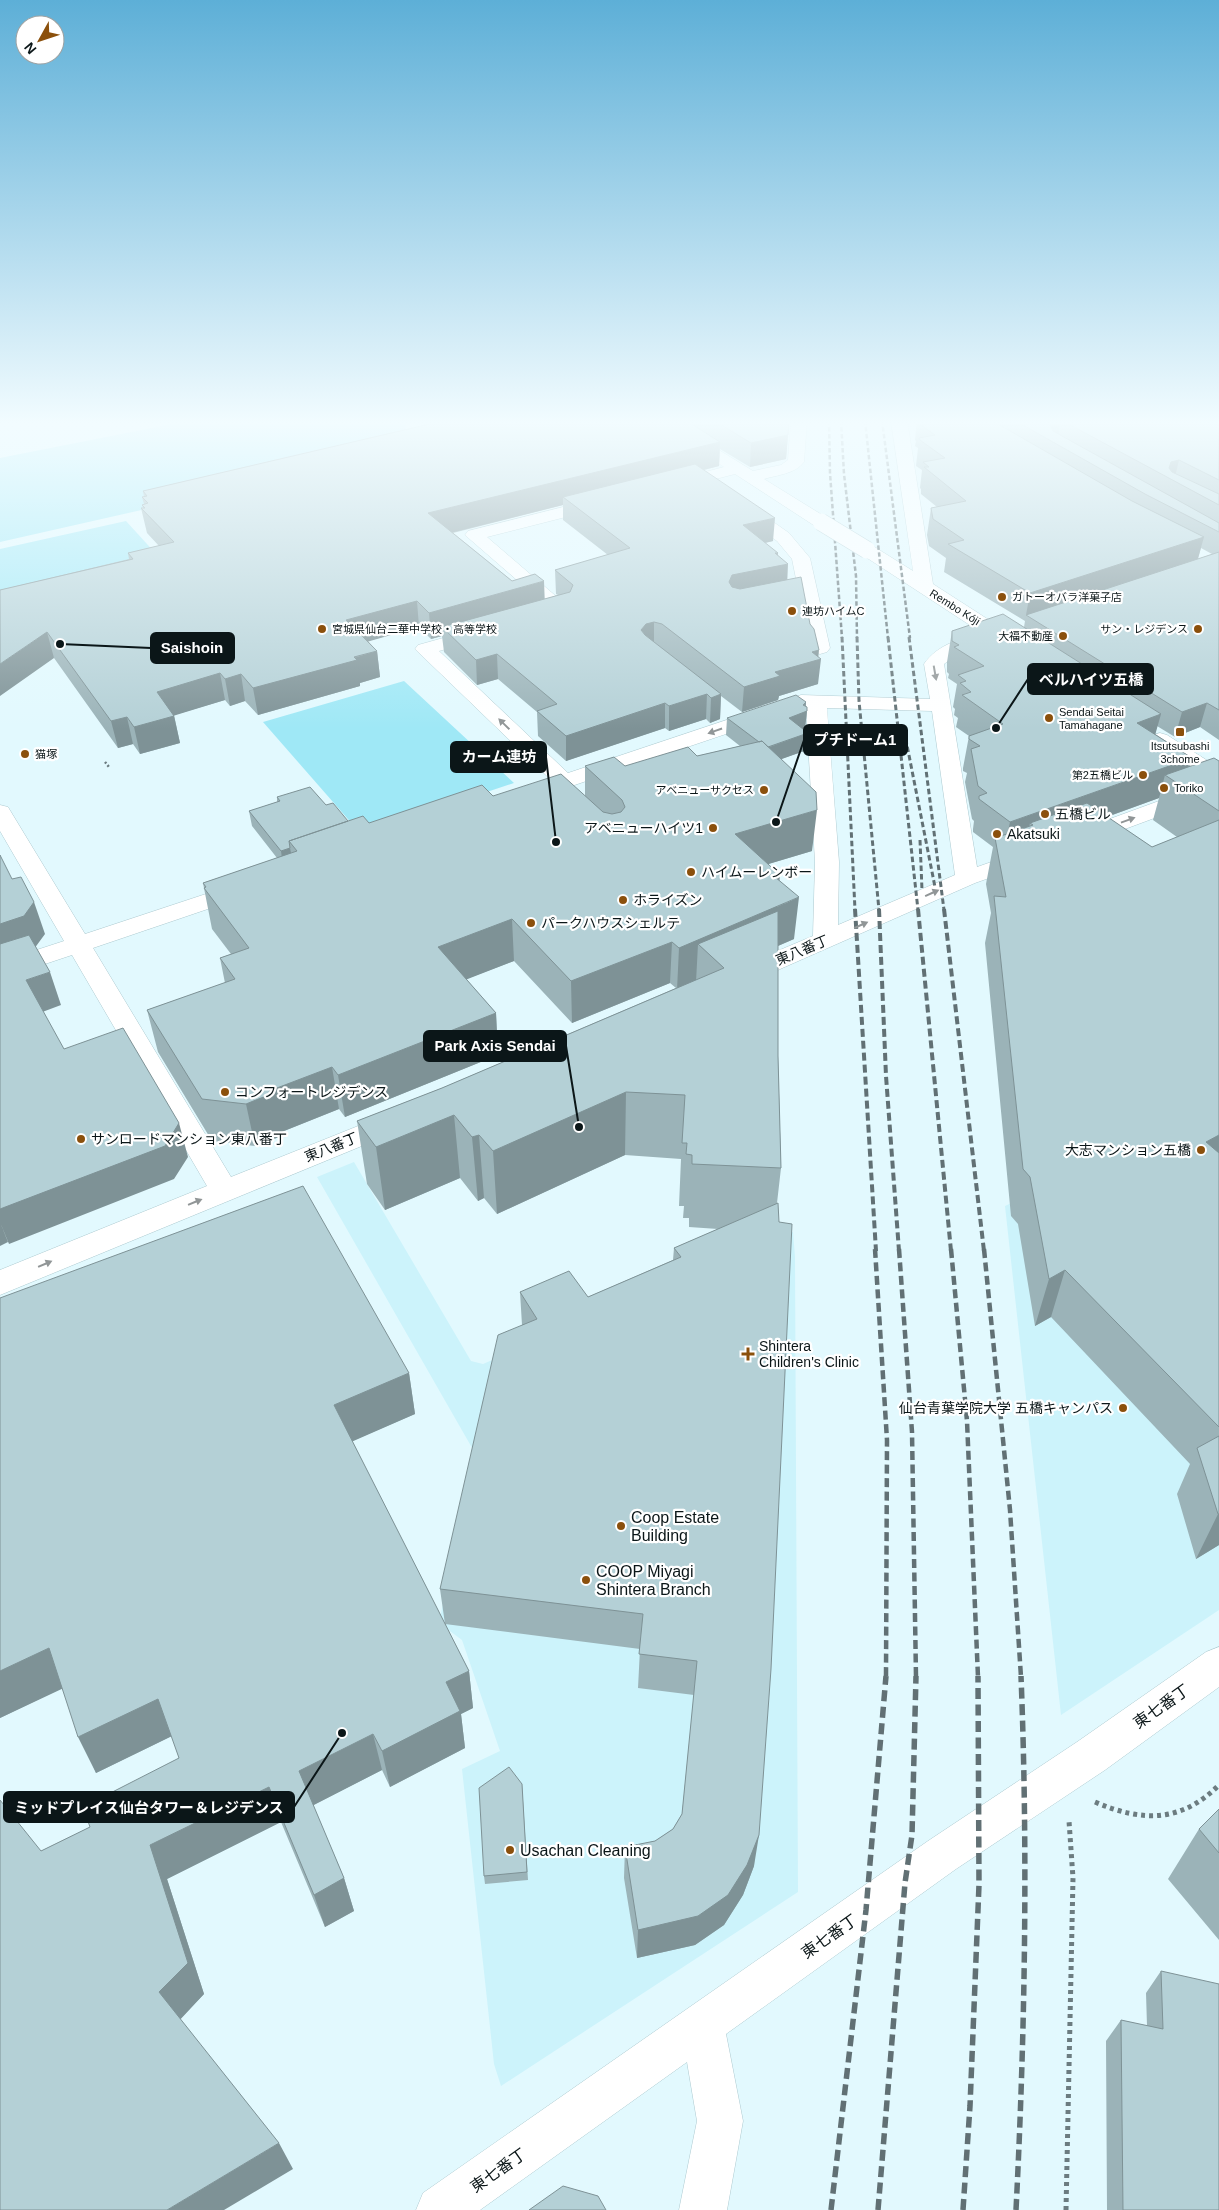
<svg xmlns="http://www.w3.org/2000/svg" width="1219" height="2210" viewBox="0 0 1219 2210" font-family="Arial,'Noto Sans JP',sans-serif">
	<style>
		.built { fill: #ccf3fb }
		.green { fill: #9fe8f6 }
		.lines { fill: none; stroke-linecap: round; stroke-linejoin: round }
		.minor-casing { stroke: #adcad0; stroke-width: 1 }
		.path-far1 { stroke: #6c7c80; stroke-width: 2.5; stroke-dasharray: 2 2; stroke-linecap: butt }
		.path { stroke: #6c7c80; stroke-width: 5; stroke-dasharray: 4 4; stroke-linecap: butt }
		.minor { fill: #fff; fill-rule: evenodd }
		.rail-far4 { stroke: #617074; stroke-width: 2.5; stroke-dasharray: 4.5 2.5; stroke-linecap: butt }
		.rail-far3 { stroke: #617074; stroke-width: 3; stroke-dasharray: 5.5 3; stroke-linecap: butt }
		.rail-far2 { stroke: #617074; stroke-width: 4; stroke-dasharray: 8 4; stroke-linecap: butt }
		.rail-far1 { stroke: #617074; stroke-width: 4.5; stroke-dasharray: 9 4.5; stroke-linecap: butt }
		.rail { stroke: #617074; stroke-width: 5.5; stroke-dasharray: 11 5.5; stroke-linecap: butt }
		.minor-bridge-casing { stroke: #adcad0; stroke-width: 18; stroke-linecap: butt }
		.minor-bridge { stroke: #fff; stroke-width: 17 }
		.wall { fill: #9bb3b8; fill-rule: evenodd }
		.shaded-wall { fill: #7e9296 }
		.building { fill: #b4d0d6; stroke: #7e9296 }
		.oneway { fill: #919697 }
		.poi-dot { fill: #8b500c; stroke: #fff; stroke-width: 2 }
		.labels { text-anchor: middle; stroke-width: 4.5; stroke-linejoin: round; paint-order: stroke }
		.far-poi-label { font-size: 11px; fill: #0b1618; stroke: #fff; text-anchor: start }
		.far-street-label { font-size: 11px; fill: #0b1618; stroke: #fff }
		.poi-label { font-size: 14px; fill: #0b1618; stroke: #fff; text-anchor: start }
		.street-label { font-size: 14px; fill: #0b1618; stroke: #fff }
		.near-poi-label { font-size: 16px; fill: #0b1618; stroke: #fff; text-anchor: start }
		.near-street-label { font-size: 16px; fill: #0b1618; stroke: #fff }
		.leader { fill: none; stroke: #0b1618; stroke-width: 2 }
		.callout-dot { fill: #0b1618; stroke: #fff; stroke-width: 2 }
		.callout { fill: #0b1618; stroke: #0b1618; stroke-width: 2 }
		.callout-label { font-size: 15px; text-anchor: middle; font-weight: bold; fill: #fff }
	</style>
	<rect width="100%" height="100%" fill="#e2f9fe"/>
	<path class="built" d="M354,1162L471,1361L483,1364L793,1232L795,1257L798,1892L501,2086L494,2064L462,1769L500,1751L462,1640L439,1623L475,1453L317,1177Z
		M1100,1162L1219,1185V1610L1061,1715L1005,1206Z"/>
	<path class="green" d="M192,420H402L406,424L405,436L199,497L0,542V458Z
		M126,521L168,567L0,615V549Z
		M404,681L514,783L361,834L263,722Z"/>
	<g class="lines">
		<g class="minor-casing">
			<path id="minor" d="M652,420H670L753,471L781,465L788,460L791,420H807L804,462C795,474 777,475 764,479L827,518L830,522L827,526H815L735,474L677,489L671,487L669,484L671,481L724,467Z
				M891,420H907L933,584L1017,638L1020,642L1017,646L1010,648L1003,646L993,640L991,644L956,655L944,664L977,867L1023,851L1031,853L1035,858L1031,863L975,883L753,981L744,983L735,981L731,975L735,969L813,936L815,862L806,707L533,799L525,797L522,792L525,787L550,779L415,649L418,645L472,630L479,628L486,630L489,634L486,638L439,651L568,773L801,695L930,699L924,664C937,645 963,636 985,635L861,554L858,550L861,546L867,545L873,546L913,571ZM827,708L932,711L955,875L838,925L839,862Z
				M599,498L605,499L607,503L605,507L487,537L572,610C567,618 548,621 538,619L536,615L538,611L549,608L465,535L468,531Z
				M743,504L749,505L789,533L810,558L830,648L827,652L820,654L813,652L810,648L792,559L777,541L737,513L735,509L737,505Z
				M1160,733L1167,735L1219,768V794L1090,842L1082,844L1074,842L1071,837L1074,832L1211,782L1153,743L1149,739L1153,735Z
				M0,805L8,807L11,812L85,934L233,885L241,883L249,885L253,890L249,895L93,948L231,1177L393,1112L403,1115L407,1122L403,1129L0,1295V1270L207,1186L72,955L0,979V962L64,941L0,831Z
				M1219,1647V1687L1105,1770L956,1869L726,2034L743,2121L727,2210H679L697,2121L687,2062L480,2210H416L423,2193L928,1841L1077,1742L1206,1652Z"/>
		</g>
		<path class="path-far1" d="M105,762L109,767"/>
		<path class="path" d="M1095,1802C1142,1822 1181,1823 1219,1785
			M1066,2210L1073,1878L1069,1821"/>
		<use href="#minor" class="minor"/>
		<path class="rail-far4" d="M829,420L830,473L842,638
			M841,420L844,474L856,576L857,638
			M865,420L888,638
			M882,420L910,638"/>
		<path class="rail-far3" d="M842,637L855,910
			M857,637L859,701L879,910
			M888,637L918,910
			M909,637L944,910
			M904,730L935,887
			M920,840L922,890"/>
		<path class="rail-far2" d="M855,909L876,1251
			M879,909L886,1076L899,1251
			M918,909L951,1251
			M944,909L984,1251"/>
		<path class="rail-far1" d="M875,1249L887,1440L886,1677
			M899,1249L912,1432L916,1677
			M951,1249L967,1421L978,1677
			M984,1249L1010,1510L1021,1677"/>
		<path class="rail" d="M831,2210L866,1910L886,1676
			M878,2210L905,1883L912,1835L916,1676
			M963,2210L970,2106L979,1885L978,1676
			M1016,2210C1025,2032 1028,1854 1021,1676"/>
		<g class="minor-bridge-casing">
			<path id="minor-bridge" d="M821,522L867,550"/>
		</g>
		<use href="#minor-bridge" class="minor-bridge"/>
	</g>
	<path class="wall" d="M431,420H789L786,459L750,467L720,449L719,466L704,470L773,541L765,543L778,553V555L787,579L810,624L818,657V684L779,696L778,700L742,712L721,696L720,719L710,723L706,719L669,731L665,728L566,761L538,736L537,712L498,679L477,685L444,652L442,636L431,639L419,627L368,641L377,651L380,677L360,683V686L258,715L245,701L230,706L225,700L174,715L180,743L140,754L133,744L118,748L54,658L0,590L129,559L128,553L159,546L147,533L141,508H143L142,505L144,504L142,497H144L143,491L434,423ZM563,505V520L608,555L555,570L556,594L558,595L545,599L512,581L453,533Z
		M917,420H1219V740L1200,727L1175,737L1157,726L1155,734L1192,758L1189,767L1219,761V1545L1196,1559L1177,1494L1190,1464L1051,1317L1035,1326L1018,1224L1011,1216L985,943L991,913L986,884L993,847L973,832V829L974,821L972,819L965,782L967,773L963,771V768L969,736L956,727L958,718L954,715L955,709L953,707L957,684L948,678L949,674L947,672V662L952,631L1024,627L1025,621L944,572L946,558L929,546L927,535L931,508L937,507L921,494V489L920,488L922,470L916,466L918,448L915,446L916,441L915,440ZM1201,548L1212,554L1198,559ZM1159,798L1153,820L1177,837L1152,847L1107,817Z
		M806,702V706L807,711L805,728L803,729L808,733L807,750L781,759L812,851L768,864L779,880L794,939L778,946V1056L781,1168L777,1203L754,1866L743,1895L724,1925L695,1945L637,1958L624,1878L625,1847L655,1841L673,1829L682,1814L694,1695L638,1688L640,1649L445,1624L440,1589L522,1325L520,1292L588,1297L673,1260L674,1248L718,1229L689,1227V1218H683L684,1206H679L681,1159L625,1155L497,1214L484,1198L478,1201L460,1178L385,1210L367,1184L357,1121L442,1088L676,988L670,983L572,1023L514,961L466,979L496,1013L498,1055L345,1117L339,1109L279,1133V1137L255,1146L212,1141L158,1052L147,1010L225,983L220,958L231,954L212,929L203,883L277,858L252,826L249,811L277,802V797L348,821L369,823L493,796H585V766H625L697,756L740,746L726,735L727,718Z
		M0,1298L409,1373L415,1414L352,1441L469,1671L473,1708L461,1714L465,1748L390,1787L382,1770L313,1805L344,1878L354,1911L325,1927L281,1822L167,1879L204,1994L180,2019L293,2169L41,1851L90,1827L179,1758L172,1736L96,1773L62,1688L0,1718Z
		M522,1784L528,1880L485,1884L484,1876Z
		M1219,1809V1940L1168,1879L1199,1829Z
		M1161,1971L1219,2210H1107L1106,2041L1121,2020L1147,2026L1146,1993Z"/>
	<path class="shaded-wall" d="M505,420H585L515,433Z
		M1061,420L1057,441L1050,425L1053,422Z
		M788,435L786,459L750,467L751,443Z
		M720,442L719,466L571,503L563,497V505L430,538L428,513Z
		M1179,460L1174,481L1169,468L1171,462Z
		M775,518L773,541L742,548L743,525Z
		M1204,537L1196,565L1026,615L1030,593Z
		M775,553H778L777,566L788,564L787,587L731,599L729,582L732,575Z
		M544,581L545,607L442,627V636L431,639L429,613Z
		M417,601L419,627L349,647L346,620Z
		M654,622V646L641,630L646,624Z
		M47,632L54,658L0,696V664Z
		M819,650L818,660L821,659L818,684L779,696L778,700L742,712L744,687L812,652Z
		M377,651L380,677L360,683V686L258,715L253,688Z
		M497,654L498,679L477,685L476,660Z
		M220,673L225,700L163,719L157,692Z
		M241,674L245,701L230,706L225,679Z
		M707,694L706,719L669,731V706Z
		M721,694L720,719L710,723L711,698Z
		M806,702L805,712L807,711L805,728L788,735L789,718Z
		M665,703V728L566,761V736Z
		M1207,703L1200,727L1175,737L1182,712Z
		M1161,714L1152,746L1137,723Z
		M174,716L180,743L140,754L134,727Z
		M127,717L133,744L118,748L111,721Z
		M808,733L807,750L765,765L767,748Z
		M1192,758L1183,787L1165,775L1159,798L1029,845L1033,825L1030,823L1025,847L1003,855L1010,822Z
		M817,810L812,851L732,875L735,834Z
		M290,848L293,863L283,866L281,851Z
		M780,875L777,907L799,897L794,939L724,969V968L698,944L696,982L677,990L679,948L775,877Z
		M34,902L45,934L34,949L0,960V924Z
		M512,919L514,961L442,989L438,947Z
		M672,942L670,983L572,1023L571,981Z
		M50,972L61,1005L37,1014L26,980Z
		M496,1013L498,1055L345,1117L338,1075Z
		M332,1067L339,1109L279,1133V1137L255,1146L246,1104L269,1091Z
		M626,1092L625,1155L497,1214L493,1151Z
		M454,1115L460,1178L385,1210L376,1147Z
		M179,1123L188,1157L174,1179L9,1244L0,1222V1209Z
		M479,1135L484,1198L478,1201L472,1137Z
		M1219,1135V1173L1206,1142Z
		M0,1222L8,1242L0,1246Z
		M1065,1270L1051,1317L1035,1326L1049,1279Z
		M409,1373L415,1414L342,1446L334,1405Z
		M1218,1514H1219V1545L1196,1559Z
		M49,1648L68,1686L0,1718V1671Z
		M469,1671L473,1708L461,1714L465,1748L390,1787L382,1751L446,1682Z
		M158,1699L174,1735L96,1773L78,1737Z
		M373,1734L382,1770L310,1807L299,1771Z
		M269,1787L281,1822L167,1879L204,1994L177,2023L159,1992L150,1845Z
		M759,1835L754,1866L743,1895L724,1925L695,1945L637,1958L638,1930Z
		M344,1878L354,1911L325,1927L314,1895Z
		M279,2143L293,2169L224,2210H167Z"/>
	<path class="building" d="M447,420H506L513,423L532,420H685L720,442L428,513L512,581L535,574L544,581L429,613L417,601L346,620L377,651L354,657L357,660L253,688L241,674L225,679L220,673L157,692L174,716L134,727L127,717L111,721L47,632L0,664V590L133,559L128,553L174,542L141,508H145L142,505L148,503L142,497L147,496L143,491Z
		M713,420H789L788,435L751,443Z
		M919,420H991L1132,501L1204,537L1030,593L948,544L964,540L933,519L931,508L966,501L924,467H929L923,462L945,458L920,440L919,438L935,435L921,425H924Z
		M1014,420H1219V480L1179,460L1171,462L1169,468L1172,472L1219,494V505L1061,420L1053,422L1050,425L1053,431L1219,523V532L1145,494Z
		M695,464L775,518L743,525L778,553H775L788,564L732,575L729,582L732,587L740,589L801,577L810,624L814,629L819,650L812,652L821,659L775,672L780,676L744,687L662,624L654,622L646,624L641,630L645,635L721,694L711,698L707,694L669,706L665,703L566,736L537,711L557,704L497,654L476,660L442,627L570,592L573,585L555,570L630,548L563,497Z
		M1219,552V710L1207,703L1182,712L1026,615Z
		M1003,614L1161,714L1137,723L1192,758L1010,822L979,799V796L987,793L978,786L971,749L980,746L969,739V736L1003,724L962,695L971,692L960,683L966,681L958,675L984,666L954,647L959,645L952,641V631Z
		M796,695L806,702L803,705L807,707V711L789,718L808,733L768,747L762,741L759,742L727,718Z
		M762,741L816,792L817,810L735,834L780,875L775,877L799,897L679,948L672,942L571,981L512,919L438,947L496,1013L338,1075L332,1067L269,1091L271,1094L246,1104L202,1099L147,1010L235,979L220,958L249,948L204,888L206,887L203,883L297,851L289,841L363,816L369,823L482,785L493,796L561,774L603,812L612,814L621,812L625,807L622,800L585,766L614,757L625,766L688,747L697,756Z
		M1214,758L1219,761V811L1165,775Z
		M310,787L326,805L333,803L348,821L289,841L290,848L281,851L249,811L280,801L277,797Z
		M1087,803L1152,847L1219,820V1135L1206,1142L1219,1153V1427L1065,1270L1049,1279L1030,1177L1023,1169L994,896L1006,897L995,838L1033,825L1030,823Z
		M0,855L12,879L21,877L34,902L24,916L0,924Z
		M778,911V1056L781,1168L692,1164V1155L686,1154L687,1143H682L685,1095L626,1092L493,1151L479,1135L472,1137L454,1115L376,1147L357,1121L442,1088L724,968L698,944Z
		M29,935L50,972L26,980L64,1049L123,1028L179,1123L165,1146L0,1209V944Z
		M303,1186L409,1373L334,1405L469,1671L446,1682L460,1711L382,1751L373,1734L299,1771L344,1878L314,1895L269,1787L150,1845L188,1963L159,1992L279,2143L167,2210H0V1800L41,1851L90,1827L83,1807L179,1758L158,1699L78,1737L49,1648L0,1671V1298Z
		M778,1203L779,1222L792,1224L771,1669L759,1835L747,1865L728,1895L698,1916L638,1930L625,1847L655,1841L673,1829L682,1814L697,1661L639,1654L643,1614L440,1589L498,1335L537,1319L520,1292L569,1271L588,1297L681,1257L674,1248Z
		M1219,1436V1514H1218L1197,1448Z
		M509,1767L522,1784L527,1872L484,1876L479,1788Z
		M1219,1809V1853L1199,1829Z
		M1161,1971L1219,1984V2210H1123L1121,2020L1163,2029Z
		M563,2186L598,2196L606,2210H529Z"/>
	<defs><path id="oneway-solid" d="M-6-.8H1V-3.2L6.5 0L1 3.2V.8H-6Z" transform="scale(1.25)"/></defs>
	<g class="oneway">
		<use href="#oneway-solid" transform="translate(935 673) rotate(80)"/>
		<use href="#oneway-solid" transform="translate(504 724) rotate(-136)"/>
		<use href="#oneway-solid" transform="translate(715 731) rotate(161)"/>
		<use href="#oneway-solid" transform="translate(1128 820) rotate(-20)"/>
		<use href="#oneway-solid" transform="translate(932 893) rotate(-24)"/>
		<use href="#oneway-solid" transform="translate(861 925) rotate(-24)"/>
		<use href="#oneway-solid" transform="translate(195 1202) rotate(-22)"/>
		<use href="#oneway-solid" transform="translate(45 1264) rotate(-23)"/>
	</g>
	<linearGradient id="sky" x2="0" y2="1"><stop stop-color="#5dafd7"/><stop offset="0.58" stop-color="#f2fcff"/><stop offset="1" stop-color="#f2fcff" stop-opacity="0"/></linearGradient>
	<rect width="1219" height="729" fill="url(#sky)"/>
	<g class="poi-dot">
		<circle cx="1002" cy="597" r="5"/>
		<circle cx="792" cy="611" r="5"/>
		<circle cx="322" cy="629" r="5"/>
		<circle cx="1198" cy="629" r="5"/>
		<circle cx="1063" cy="636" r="5"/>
		<circle cx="1049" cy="718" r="5"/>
		<rect x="1175" y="727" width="10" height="10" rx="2.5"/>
		<circle cx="25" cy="754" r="5"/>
		<circle cx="1143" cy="775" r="5"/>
		<circle cx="1164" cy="788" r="5"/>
		<circle cx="764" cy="790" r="5"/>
		<circle cx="1045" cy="814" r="5"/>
		<circle cx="713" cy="828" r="5"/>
		<circle cx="997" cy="834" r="5"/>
		<circle cx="691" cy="872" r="5"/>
		<circle cx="623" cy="900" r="5"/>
		<circle cx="531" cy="923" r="5"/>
		<circle cx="225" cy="1092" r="5"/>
		<circle cx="81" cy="1139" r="5"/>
		<circle cx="1201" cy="1150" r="5"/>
		<path d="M745.5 1346.5h5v5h5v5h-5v5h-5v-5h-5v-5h5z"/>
		<circle cx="1123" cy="1408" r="5"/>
		<circle cx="621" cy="1526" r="5"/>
		<circle cx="586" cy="1580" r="5"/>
		<circle cx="510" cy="1850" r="5"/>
	</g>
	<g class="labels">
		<g class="far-poi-label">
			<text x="1012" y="601">ガトーオバラ洋菓子店</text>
			<text x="802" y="615">連坊ハイムC</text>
			<text x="332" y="633">宮城県仙台二華中学校・高等学校</text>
			<text x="1188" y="633" text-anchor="end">サン・レジデンス</text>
			<text x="1053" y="640" text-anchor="end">大福不動産</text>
			<text x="1059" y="716">Sendai Seitai<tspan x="1059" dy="13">Tamahagane</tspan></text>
			<text x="1180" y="750" text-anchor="middle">Itsutsubashi<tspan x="1180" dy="13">3chome</tspan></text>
			<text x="35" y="758">猫塚</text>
			<text x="1133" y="779" text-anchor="end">第2五橋ビル</text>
			<text x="1174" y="792">Toriko</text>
			<text x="754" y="794" text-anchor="end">アベニューサクセス</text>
		</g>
		<g class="far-street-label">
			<text transform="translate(955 607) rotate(32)" y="4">Rembo Kóji</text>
		</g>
		<g class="poi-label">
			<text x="1055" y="819">五橋ビル</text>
			<text x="703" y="833" text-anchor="end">アベニューハイツ1</text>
			<text x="1007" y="839">Akatsuki</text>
			<text x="701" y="877">ハイムーレンボー</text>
			<text x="633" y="905">ホライズン</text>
			<text x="541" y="928">パークハウスシェルテ</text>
			<text x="235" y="1097">コンフォートレジデンス</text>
			<text x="91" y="1144">サンロードマンション東八番丁</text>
			<text x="1191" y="1155" text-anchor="end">大志マンション五橋</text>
			<text x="759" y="1351">Shintera<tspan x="759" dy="16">Children's Clinic</tspan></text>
			<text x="1113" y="1413" text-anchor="end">仙台青葉学院大学 五橋キャンパス</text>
		</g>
		<g class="street-label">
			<text transform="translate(802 950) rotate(-23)" y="5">東八番丁</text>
			<text transform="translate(331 1147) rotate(-22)" y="5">東八番丁</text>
		</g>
		<g class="near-poi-label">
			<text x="631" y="1523">Coop Estate<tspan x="631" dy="18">Building</tspan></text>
			<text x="596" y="1577">COOP Miyagi<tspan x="596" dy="18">Shintera Branch</tspan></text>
			<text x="520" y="1856">Usachan Cleaning</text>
		</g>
		<g class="near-street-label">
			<text transform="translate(1161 1706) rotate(-35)" y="6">東七番丁</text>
			<text transform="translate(829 1936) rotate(-35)" y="6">東七番丁</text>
			<text transform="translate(498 2170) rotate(-35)" y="6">東七番丁</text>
		</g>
	</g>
	<path class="leader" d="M60 644L151 648M996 728L1028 679M776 822L804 740M556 842L546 757M579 1127L566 1046M342 1733L294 1807"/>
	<g class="callout-dot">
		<circle cx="60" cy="644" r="5"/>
		<circle cx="996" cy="728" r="5"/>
		<circle cx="776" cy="822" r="5"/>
		<circle cx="556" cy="842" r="5"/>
		<circle cx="579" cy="1127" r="5"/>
		<circle cx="342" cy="1733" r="5"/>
	</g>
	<g class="callout">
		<rect x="151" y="633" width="83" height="30" rx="5"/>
		<rect x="1028" y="664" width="125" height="30" rx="5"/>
		<rect x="804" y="725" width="103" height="30" rx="5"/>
		<rect x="451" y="742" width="95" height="30" rx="5"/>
		<rect x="424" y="1031" width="142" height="30" rx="5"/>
		<rect x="4" y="1792" width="290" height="30" rx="5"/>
	</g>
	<g class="callout-label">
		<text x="192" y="653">Saishoin</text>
		<text x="1091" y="685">ベルハイツ五橋</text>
		<text x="855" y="745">プチドーム1</text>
		<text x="499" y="762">カーム連坊</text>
		<text x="495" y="1051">Park Axis Sendai</text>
		<text x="149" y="1813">ミッドプレイス仙台タワー＆レジデンス</text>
	</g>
	<g transform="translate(40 40) rotate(230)"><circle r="24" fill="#ffffff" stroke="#9da2a3"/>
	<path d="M0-4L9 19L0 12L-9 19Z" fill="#8b500c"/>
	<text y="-8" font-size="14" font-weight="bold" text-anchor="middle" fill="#0b1618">N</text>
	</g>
</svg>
